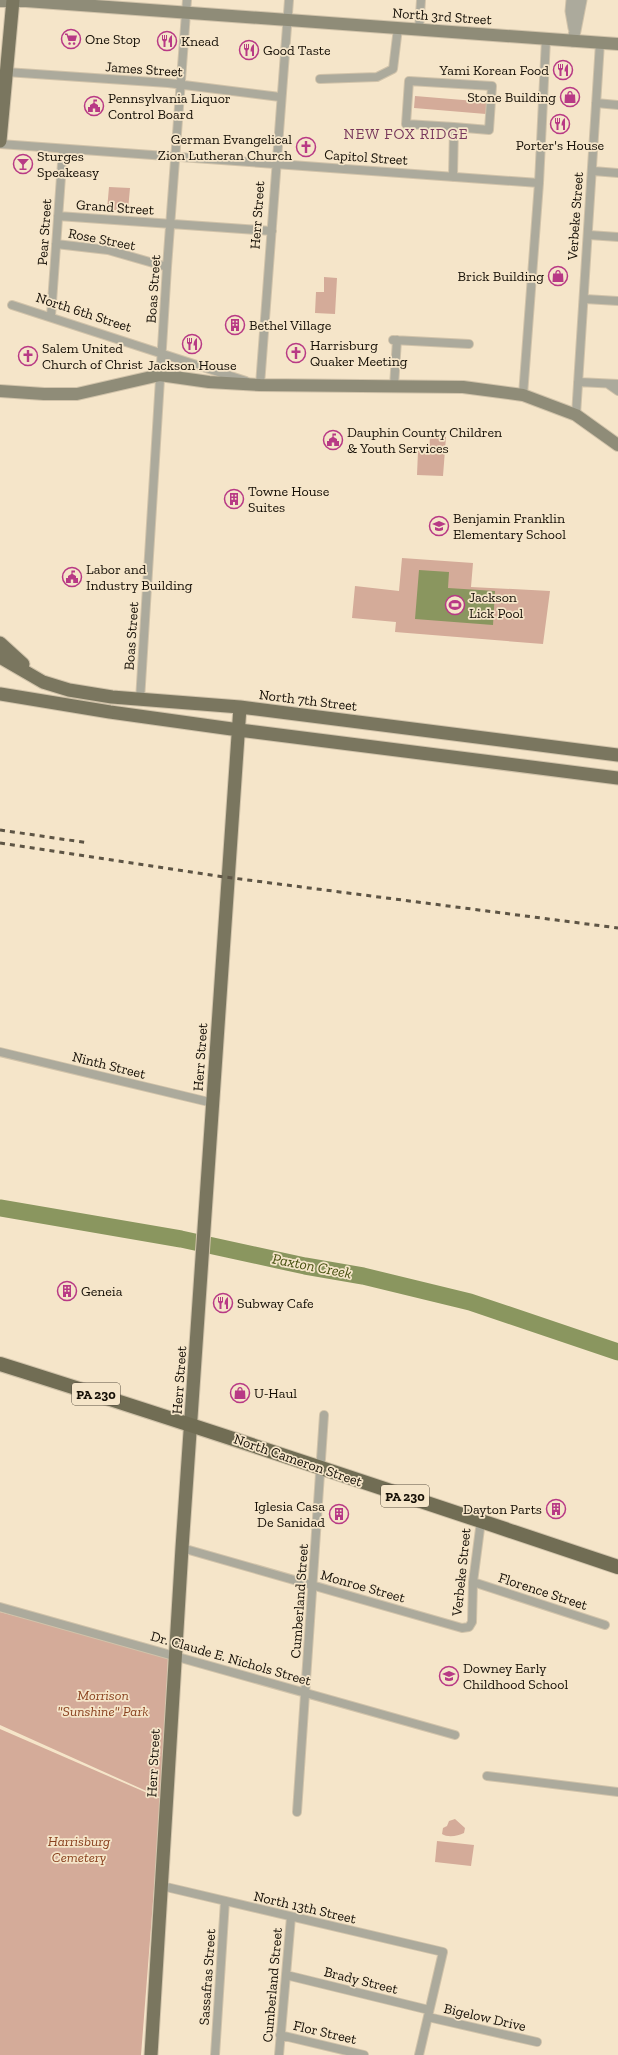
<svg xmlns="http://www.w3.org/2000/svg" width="618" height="2055" viewBox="0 0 618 2055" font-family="'Zilla Slab',serif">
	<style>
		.green { fill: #d4ab99 }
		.water { fill: #8a965f }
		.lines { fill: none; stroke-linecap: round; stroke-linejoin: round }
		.river { stroke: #8a965f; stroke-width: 17 }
		.minor-casing { stroke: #d1c3aa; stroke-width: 10 }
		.tertiary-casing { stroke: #d1c3aa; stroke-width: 13 }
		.secondary-casing { stroke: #d1c3aa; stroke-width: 14 }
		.primary-casing { stroke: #d1c3aa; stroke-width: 15 }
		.trunk-casing { stroke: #d1c3aa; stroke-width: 16 }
		.minor { stroke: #acaa9c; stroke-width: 8 }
		.tertiary { stroke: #acaa9c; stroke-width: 11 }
		.secondary { stroke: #8f8c78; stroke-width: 12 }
		.primary { stroke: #7a765f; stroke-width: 13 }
		.trunk { stroke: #716d54; stroke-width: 14 }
		.rail { stroke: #5e5545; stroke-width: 3; stroke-dasharray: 5 5; stroke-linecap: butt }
		.labels { text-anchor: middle; stroke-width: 3.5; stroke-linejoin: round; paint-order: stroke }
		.shield { fill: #f5e5c9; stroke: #584e40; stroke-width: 1 }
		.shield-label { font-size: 13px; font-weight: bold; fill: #140e05 }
		.street-label { font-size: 14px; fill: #140e05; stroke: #f5e5c9 }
		.poi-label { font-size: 14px; fill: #140e05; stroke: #f5e5c9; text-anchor: start }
		.park-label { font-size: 14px; font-style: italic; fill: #88401e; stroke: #f5e5c9 }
		.neighbourhood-label { font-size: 15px; letter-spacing: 1px; fill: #79385c; stroke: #f5e5c9 }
		.water-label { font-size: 15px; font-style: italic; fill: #454f0e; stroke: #f5e5c9 }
	</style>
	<rect width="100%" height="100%" fill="#f5e5c9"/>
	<path class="green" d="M415,96L487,102L486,114L414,108Z
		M109,187L130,188L128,210H107Z
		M324,277L337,278L335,314L315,313L316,292H324Z
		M430,436L446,437L443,476L417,475L418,451L429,452Z
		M402,558L473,563L471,587L550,591L543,644L395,632L396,622L352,618L355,586L399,591Z
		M0,1612L88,1635L168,1658L162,1798L0,1725Z
		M0,1729L161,1799L141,2055H0Z
		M455,1819L465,1828L464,1833C458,1836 448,1838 442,1834L443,1828L447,1826L449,1821Z
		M437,1841L474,1845L471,1866L435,1862Z"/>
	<path class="water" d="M419,570L449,572L448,588L495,591L493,625L415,619Z"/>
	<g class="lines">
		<path class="river" d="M0,1208L181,1239L305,1266L363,1276L470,1302L618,1352"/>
		<g class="minor-casing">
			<path id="minor" d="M419,30L421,0
				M6,72L168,83L280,97
				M320,79L377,77L393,69L398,28
				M596,103L618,105
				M0,144L539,183
				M593,171L618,173
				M453,177L454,127L489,130L492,86L409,81L406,124L454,127
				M58,216L272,231
				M589,235L618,237
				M56,244L108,250L167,267
				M585,299L618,301
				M12,305L246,381
				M51,316L63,149
				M393,340L469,344
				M578,382L618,384
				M257,384L260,385L289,0
				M608,384L618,391
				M394,386L397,340
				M523,395L539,183L546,39
				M576,415L600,43
				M140,700L167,267L187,0
				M0,1052L213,1103
				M182,1548L462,1628L469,1627L472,1622L473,1582L481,1521
				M473,1582L605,1625
				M0,1607L455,1735
				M487,1776L618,1792
				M297,1812L324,1415
				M162,1886L443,1952L419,2055
				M286,1975L429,2010
				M428,2017L537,2042
				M280,2035L364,2055
				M215,2055L225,1901
				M279,2055L291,1917"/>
		</g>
		<g class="tertiary-casing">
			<path id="tertiary" d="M572,0L571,11L574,28
				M573,41L581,0"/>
		</g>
		<g class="secondary-casing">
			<path id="secondary" d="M0,1H26L618,44
				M0,391L44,394H77L160,375L209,382L260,385L463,387L523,395L576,415L618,445"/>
		</g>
		<g class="primary-casing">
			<path id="primary" d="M0,141L13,0
				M0,643L23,664
				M0,657L43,682L69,690L112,697L240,707L618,755
				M0,694L110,712L239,730L618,778
				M151,2055L182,1548L240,707"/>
		</g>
		<g class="trunk-casing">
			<path id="trunk" d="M0,1364C207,1429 413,1498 618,1567"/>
		</g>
		<use href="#minor" class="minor"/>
		<use href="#tertiary" class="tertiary"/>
		<use href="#secondary" class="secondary"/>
		<use href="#primary" class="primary"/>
		<use href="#trunk" class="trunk"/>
		<path class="rail" d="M0,830L89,843
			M0,843L217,876L618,928"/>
	</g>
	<defs>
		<g id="supermarket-ring" transform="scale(1)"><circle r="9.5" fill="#f5e5c9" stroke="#b83985" stroke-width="1.5"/><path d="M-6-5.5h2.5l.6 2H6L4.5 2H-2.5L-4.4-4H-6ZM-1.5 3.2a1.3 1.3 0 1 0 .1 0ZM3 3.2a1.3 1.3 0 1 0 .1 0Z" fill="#b83985"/></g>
		<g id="restaurant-ring" transform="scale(1)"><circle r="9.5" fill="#f5e5c9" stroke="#b83985" stroke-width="1.5"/><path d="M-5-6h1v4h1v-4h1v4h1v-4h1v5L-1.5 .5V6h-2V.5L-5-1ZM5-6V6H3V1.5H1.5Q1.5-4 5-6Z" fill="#b83985"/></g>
		<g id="shop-ring" transform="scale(1)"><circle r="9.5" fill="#f5e5c9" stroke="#b83985" stroke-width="1.5"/><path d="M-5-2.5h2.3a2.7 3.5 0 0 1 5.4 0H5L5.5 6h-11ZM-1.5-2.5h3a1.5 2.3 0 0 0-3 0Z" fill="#b83985"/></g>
		<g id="civic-ring" transform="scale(1)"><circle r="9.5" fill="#f5e5c9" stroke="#b83985" stroke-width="1.5"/><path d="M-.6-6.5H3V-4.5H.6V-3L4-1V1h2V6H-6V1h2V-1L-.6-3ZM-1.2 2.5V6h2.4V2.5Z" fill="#b83985"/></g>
		<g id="church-ring" transform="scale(1)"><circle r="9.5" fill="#f5e5c9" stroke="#b83985" stroke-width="1.5"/><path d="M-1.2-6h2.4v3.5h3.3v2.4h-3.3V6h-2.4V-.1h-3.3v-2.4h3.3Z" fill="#b83985"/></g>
		<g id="bar-ring" transform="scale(1)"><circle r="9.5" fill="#f5e5c9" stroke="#b83985" stroke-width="1.5"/><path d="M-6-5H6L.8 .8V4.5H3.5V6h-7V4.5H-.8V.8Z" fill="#b83985"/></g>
		<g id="building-ring" transform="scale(1)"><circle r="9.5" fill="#f5e5c9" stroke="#b83985" stroke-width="1.5"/><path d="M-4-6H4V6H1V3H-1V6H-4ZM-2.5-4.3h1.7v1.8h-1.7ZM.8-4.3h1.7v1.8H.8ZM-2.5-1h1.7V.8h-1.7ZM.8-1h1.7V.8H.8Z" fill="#b83985"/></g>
		<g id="school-ring" transform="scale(1)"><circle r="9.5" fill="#f5e5c9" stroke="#b83985" stroke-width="1.5"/><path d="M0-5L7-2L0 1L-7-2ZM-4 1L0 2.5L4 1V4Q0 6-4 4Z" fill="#b83985"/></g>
		<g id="stadium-ring" transform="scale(1)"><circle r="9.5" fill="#f5e5c9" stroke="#b83985" stroke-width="1.5"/><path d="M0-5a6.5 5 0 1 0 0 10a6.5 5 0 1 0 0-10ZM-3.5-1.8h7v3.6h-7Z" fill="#b83985"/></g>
	</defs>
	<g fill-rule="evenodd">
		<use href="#supermarket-ring" x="71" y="39"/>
		<use href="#restaurant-ring" x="167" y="41"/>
		<use href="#restaurant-ring" x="249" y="50"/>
		<use href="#restaurant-ring" x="563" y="70"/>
		<use href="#shop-ring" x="570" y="97"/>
		<use href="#civic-ring" x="94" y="106"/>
		<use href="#restaurant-ring" x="560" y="124"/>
		<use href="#church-ring" x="306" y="147"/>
		<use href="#bar-ring" x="23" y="164"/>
		<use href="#shop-ring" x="558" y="276"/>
		<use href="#building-ring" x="235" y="325"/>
		<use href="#restaurant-ring" x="192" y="344"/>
		<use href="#church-ring" x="296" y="353"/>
		<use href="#church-ring" x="28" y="356"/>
		<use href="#civic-ring" x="333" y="440"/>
		<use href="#building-ring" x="234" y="499"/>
		<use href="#school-ring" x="439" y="526"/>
		<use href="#civic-ring" x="72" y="577"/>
		<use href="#stadium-ring" x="455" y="605"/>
		<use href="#building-ring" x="67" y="1291"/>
		<use href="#restaurant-ring" x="223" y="1303"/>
		<use href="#shop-ring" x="240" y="1393"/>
		<use href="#building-ring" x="556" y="1509"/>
		<use href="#building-ring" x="339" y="1514"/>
		<use href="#school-ring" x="449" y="1676"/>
	</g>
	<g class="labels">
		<g class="shield">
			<rect x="72" y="1383" width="48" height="22" rx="3"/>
			<rect x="381" y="1485" width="48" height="22" rx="3"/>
		</g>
		<g class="shield-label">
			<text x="96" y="1399">PA 230</text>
			<text x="405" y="1501">PA 230</text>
		</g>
		<g class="street-label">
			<text transform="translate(442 16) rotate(4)" y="5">North 3rd Street</text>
			<text transform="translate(144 69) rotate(4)" y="5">James Street</text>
			<text transform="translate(366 157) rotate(4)" y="5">Capitol Street</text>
			<text transform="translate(115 207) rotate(4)" y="5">Grand Street</text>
			<text transform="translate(257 215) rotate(-86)" y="5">Herr Street</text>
			<text transform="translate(575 216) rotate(-86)" y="5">Verbeke Street</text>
			<text transform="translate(44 232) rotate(-86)" y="5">Pear Street</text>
			<text transform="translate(102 239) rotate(11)" y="5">Rose Street</text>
			<text transform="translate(153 289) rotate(-86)" y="5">Boas Street</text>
			<text transform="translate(84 312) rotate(18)" y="5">North 6th Street</text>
			<text transform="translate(131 636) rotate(-86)" y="5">Boas Street</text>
			<text transform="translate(308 700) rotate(7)" y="5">North 7th Street</text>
			<text transform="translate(200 1057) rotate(-86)" y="5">Herr Street</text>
			<text transform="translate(109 1065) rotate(14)" y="5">Ninth Street</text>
			<text transform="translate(179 1380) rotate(-86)" y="5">Herr Street</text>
			<text transform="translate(298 1460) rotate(19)" y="5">North Cameron Street</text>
			<text transform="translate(461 1572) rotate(-84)" y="5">Verbeke Street</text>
			<text transform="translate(363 1586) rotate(16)" y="5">Monroe Street</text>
			<text transform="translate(543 1591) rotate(18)" y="5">Florence Street</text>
			<text transform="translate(299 1601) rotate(-86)" y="5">Cumberland Street</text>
			<text transform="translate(231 1658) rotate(16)" y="5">Dr. Claude E. Nichols Street</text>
			<text transform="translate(153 1763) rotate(-87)" y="5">Herr Street</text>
			<text transform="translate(305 1907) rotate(13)" y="5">North 13th Street</text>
			<text transform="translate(207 1977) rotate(-86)" y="5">Sassafras Street</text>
			<text transform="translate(361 1980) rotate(14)" y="5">Brady Street</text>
			<text transform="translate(272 1985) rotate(-85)" y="5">Cumberland Street</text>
			<text transform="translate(485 2017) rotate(13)" y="5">Bigelow Drive</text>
			<text transform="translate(325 2032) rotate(13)" y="5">Flor Street</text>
		</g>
		<g class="poi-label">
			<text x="85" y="44">One Stop</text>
			<text x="181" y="46">Knead</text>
			<text x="263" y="55">Good Taste</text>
			<text x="549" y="75" text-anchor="end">Yami Korean Food</text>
			<text x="556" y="102" text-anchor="end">Stone Building</text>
			<text x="108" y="103">Pennsylvania Liquor<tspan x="108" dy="16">Control Board</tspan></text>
			<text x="292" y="144" text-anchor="end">German Evangelical<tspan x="292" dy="16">Zion Lutheran Church</tspan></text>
			<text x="560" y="150" text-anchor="middle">Porter's House</text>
			<text x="37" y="161">Sturges<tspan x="37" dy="16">Speakeasy</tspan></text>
			<text x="544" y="281" text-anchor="end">Brick Building</text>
			<text x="249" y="330">Bethel Village</text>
			<text x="310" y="350">Harrisburg<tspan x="310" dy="16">Quaker Meeting</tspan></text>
			<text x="42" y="353">Salem United<tspan x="42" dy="16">Church of Christ</tspan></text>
			<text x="192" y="370" text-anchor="middle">Jackson House</text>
			<text x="347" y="437">Dauphin County Children<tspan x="347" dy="16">&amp; Youth Services</tspan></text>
			<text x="248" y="496">Towne House<tspan x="248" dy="16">Suites</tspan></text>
			<text x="453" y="523">Benjamin Franklin<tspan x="453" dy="16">Elementary School</tspan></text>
			<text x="86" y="574">Labor and<tspan x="86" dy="16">Industry Building</tspan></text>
			<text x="469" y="602">Jackson<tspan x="469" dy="16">Lick Pool</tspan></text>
			<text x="81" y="1296">Geneia</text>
			<text x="237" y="1308">Subway Cafe</text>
			<text x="254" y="1398">U-Haul</text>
			<text x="325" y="1511" text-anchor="end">Iglesia Casa<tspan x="325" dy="16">De Sanidad</tspan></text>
			<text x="542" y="1514" text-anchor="end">Dayton Parts</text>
			<text x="463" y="1673">Downey Early<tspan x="463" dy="16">Childhood School</tspan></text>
		</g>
		<g class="park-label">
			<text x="103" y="1700">Morrison<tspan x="103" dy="16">"Sunshine" Park</tspan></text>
			<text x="79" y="1846">Harrisburg<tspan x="79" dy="16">Cemetery</tspan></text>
		</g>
		<g class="neighbourhood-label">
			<text x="406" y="139">NEW FOX RIDGE</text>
		</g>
		<g class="water-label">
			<text transform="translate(312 1266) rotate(11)" y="5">Paxton Creek</text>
		</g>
	</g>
</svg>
